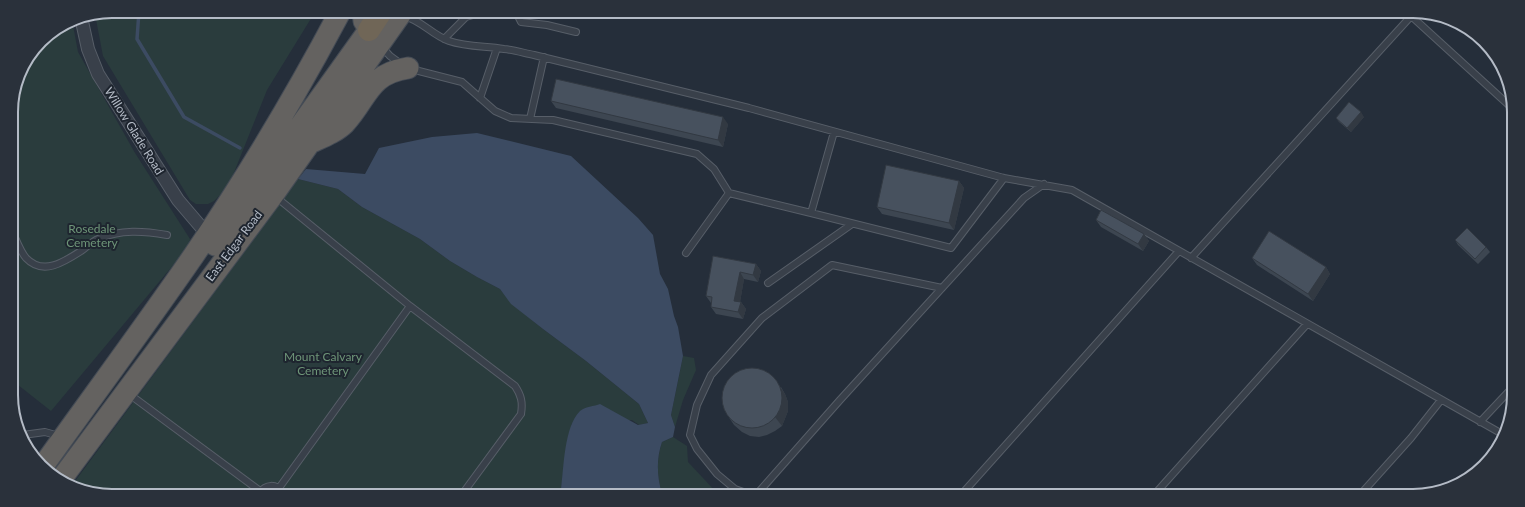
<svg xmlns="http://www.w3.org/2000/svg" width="1525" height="507" viewBox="0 0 1525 507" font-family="Lato,sans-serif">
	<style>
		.green { fill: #2a3c3d }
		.water { fill: #3c4b62 }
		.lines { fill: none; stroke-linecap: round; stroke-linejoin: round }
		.stream { stroke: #3c4b62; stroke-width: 3.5 }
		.service-casing { stroke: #575e68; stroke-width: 8 }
		.minor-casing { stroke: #575e68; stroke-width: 14 }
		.trunk-casing { stroke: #444b55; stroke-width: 23 }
		.motorway-casing { stroke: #444b55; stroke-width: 24 }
		.service { stroke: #39404a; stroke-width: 6 }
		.minor { stroke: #39404a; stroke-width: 12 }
		.trunk { stroke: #646260; stroke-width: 21 }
		.motorway { stroke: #706657; stroke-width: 22 }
		.wall { fill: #3d4651 }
		.shaded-wall { fill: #323942 }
		.building { fill: #47515e; stroke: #323942 }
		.labels { text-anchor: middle; stroke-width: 4; stroke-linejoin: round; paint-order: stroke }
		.street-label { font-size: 12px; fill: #b4bbc6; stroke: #1e252f }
		.park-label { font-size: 12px; fill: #6e9578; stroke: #1e252f }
		.rim { fill: none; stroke: #b4bbc6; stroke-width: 2 }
	</style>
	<rect width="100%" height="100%" fill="#252e3a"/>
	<path class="green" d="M112,11L315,12L267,90L233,175L222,193L214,201L208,204H196L190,200L103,56L95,14Z
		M72,20L78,52L135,153L190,239L189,245L185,251L51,411L13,381L11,106L19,73L41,40Z
		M298,179L338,189L362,207L420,239L450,261L477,277L500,289L512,304L543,329L586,361L639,404L648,423L639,425L632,420L572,424L566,449L561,489L563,494L86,492L73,484Z
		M683,356L694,358L696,370L683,400L675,427L671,415Z
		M673,437L687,446L688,462L718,494H662C657,475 656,461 662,442Z"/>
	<path class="water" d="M477,133L571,156L638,218L653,235L660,274L668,289L674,316L678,327L683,356L671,415L675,427L673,437L662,442C656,460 657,476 662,494H563L561,489C564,467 564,427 580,411C584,407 595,406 600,404L638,425L648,423L639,404L586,361L543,329L511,304L500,289L477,277L450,261L420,239L362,207L338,189L298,179L306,169L365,174L379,148L432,137Z"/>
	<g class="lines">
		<path class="stream" d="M139,11L137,39L184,117L240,148"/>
		<g class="service-casing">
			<path id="service" d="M516,12L521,22L547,25L576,32
				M1409,14L1512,108
				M404,16C421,20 432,35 449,41C467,47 485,46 504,49C514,50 524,53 534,55L749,108L1004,178L1072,190L1504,435
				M444,39L466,17L480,13L498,12
				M381,46L390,56L401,64
				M411,69L462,82L495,111L511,118L553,120L697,154L714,169L729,193L811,213L834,132
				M480,98L497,48
				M530,119L544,57
				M276,197L410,306L515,386C521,395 523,402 521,414L463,493
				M811,213L951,248L1004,178
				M12,231C16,239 20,251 26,258C43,276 64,262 81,251C86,248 92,241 98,239C121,229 144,231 167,235
				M686,253L729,193
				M1191,258L1413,14
				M768,283L852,224
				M129,394L260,491
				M1480,422L1511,389
				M23,435L45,432L59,436
				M279,488L410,306
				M259,493C266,484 276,483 283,493
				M749,494L735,489L717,474L697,449L690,435L697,405L711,375L762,318L832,265L942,288
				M757,494L840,400L1024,198L1044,184
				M961,495L1179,251
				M1154,495L1307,324
				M1359,496L1411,438L1441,400"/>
		</g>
		<g class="minor-casing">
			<path id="minor" d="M81,17L88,49L98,74L178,200L207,234"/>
		</g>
		<g class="trunk-casing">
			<path id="trunk" d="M363,12L364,21L377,41
				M312,142C323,137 336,132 345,123C368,98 368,74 408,68
				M215,245L369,30
				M43,466C93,396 145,326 194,255C247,177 296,95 340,12
				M62,478L273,195L402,12"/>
		</g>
		<g class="motorway-casing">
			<path id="motorway" d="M369,30L381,12"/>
		</g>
		<use href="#service" class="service"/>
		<use href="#minor" class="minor"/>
		<use href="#trunk" class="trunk"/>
		<use href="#motorway" class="motorway"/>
	</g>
	<path class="wall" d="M551,101L728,124L723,147L556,108Z
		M1364,117L1351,132L1339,122L1336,118Z
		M959,181L964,188L954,230L882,214L877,207Z
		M1096,220L1144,234L1149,241L1143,251L1101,227Z
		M1455,240L1486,247L1490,252L1478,264L1458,245Z
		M713,256L756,264L761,271L758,282L744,279L740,302H741L746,309L743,319L716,314L711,307V303L706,296Z
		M1252,258L1326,267L1330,274L1313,301L1257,265Z
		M781,387L785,394L788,402V411L782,426L775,431L767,435L759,437L750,436L742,432L734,425L728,416Z"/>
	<path class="shaded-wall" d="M1361,112L1364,117L1351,132L1347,128Z
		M723,117L728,124L723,147L718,140Z
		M959,181L964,188L954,230L949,223Z
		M1144,234L1149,241L1143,251L1138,244Z
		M756,264L761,271L758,282L753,275Z
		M1326,267L1330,274L1313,301L1308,294Z
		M740,272L744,279L739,308L734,301Z
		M741,302L746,309L743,319L738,312Z
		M774,378L785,394L788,402V411L782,426L775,417Z"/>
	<path class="building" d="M556,79L723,117L718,140L551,101Z
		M1349,102L1361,112L1347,128L1336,118Z
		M886,165L959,181L949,223L877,207Z
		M1101,210L1144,234L1138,244L1096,220Z
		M1467,228L1486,247L1475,259L1455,240Z
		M1269,231L1326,267L1308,294L1252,258Z
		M713,256L756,264L753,275L740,272L734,301L741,302L738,312L711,307L712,297L706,296Z
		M722 398a30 30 0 1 1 60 0a30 30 0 1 1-60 0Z"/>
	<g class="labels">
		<g class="street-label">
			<text transform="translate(134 131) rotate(58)" y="4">Willow Glade Road</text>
			<text transform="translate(234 246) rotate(-53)" y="4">East Edgar Road</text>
		</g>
		<g class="park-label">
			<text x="92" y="233">Rosedale<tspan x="92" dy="14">Cemetery</tspan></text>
			<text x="323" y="361">Mount Calvary<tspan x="323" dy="14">Cemetery</tspan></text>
		</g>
	</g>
	<path d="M0 0H1525V507H0ZM112 18H1413A94 94 0 0 1 1507 112V395A94 94 0 0 1 1413 489H112A94 94 0 0 1 18 395V112A94 94 0 0 1 112 18Z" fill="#2a313b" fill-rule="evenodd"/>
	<path class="rim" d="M112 18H1413A94 94 0 0 1 1507 112V395A94 94 0 0 1 1413 489H112A94 94 0 0 1 18 395V112A94 94 0 0 1 112 18Z"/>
</svg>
